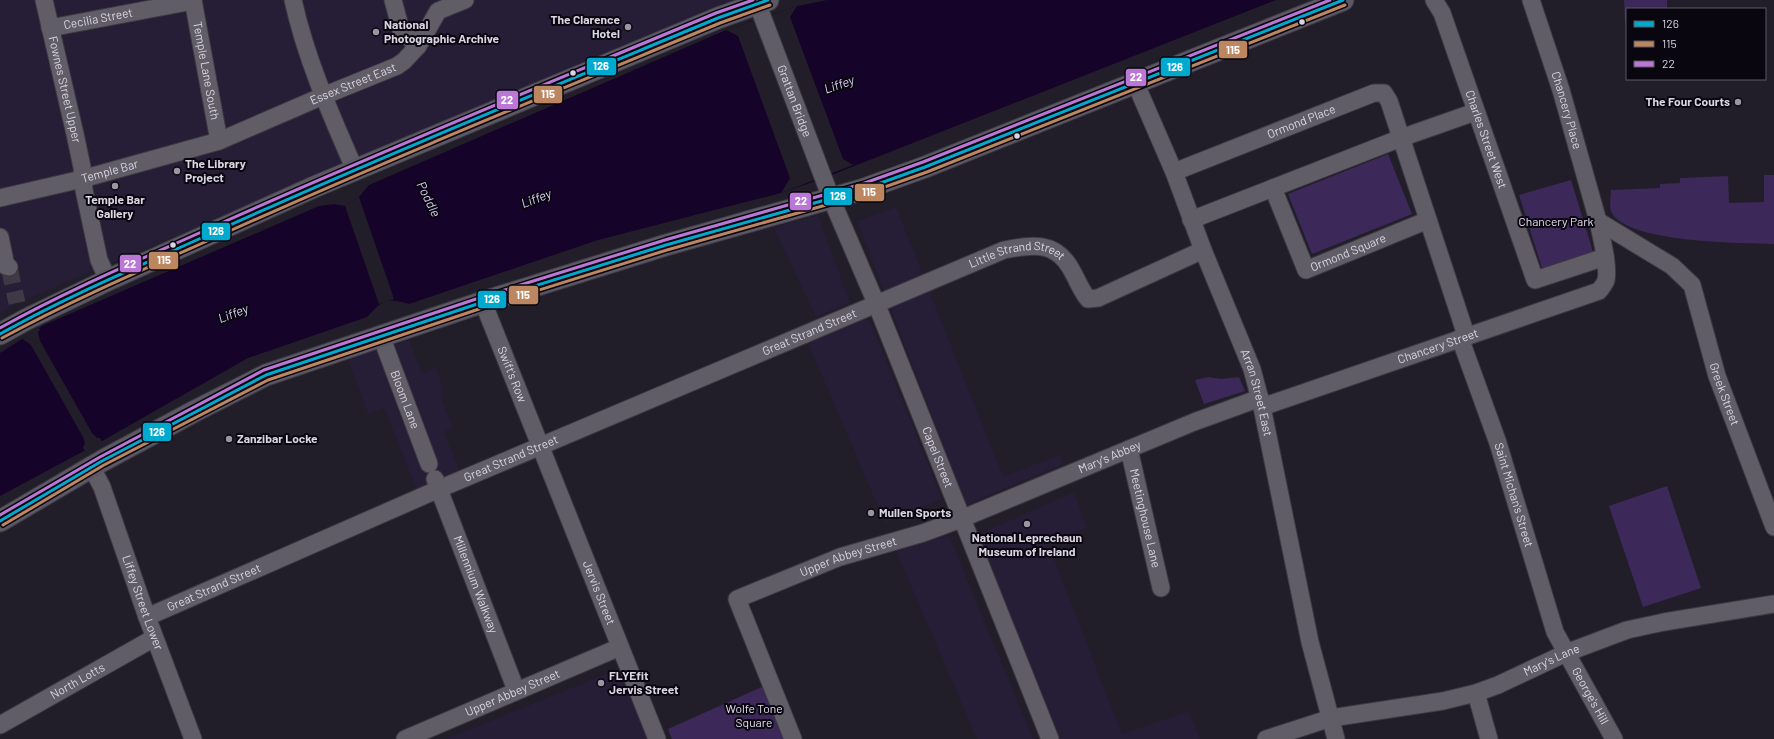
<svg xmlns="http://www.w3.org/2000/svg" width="1774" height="739" viewBox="0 0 1774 739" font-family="Barlow,sans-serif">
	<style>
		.built { fill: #261d36 }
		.green { fill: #3c2859 }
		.water { fill: #15032a }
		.pier { fill: #221e29 }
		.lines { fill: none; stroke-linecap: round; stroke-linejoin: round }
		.minor-tunnel { stroke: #3d3945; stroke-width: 17; stroke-dasharray: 17 8; stroke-linecap: butt }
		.minor-casing { stroke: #3d3a43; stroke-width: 19 }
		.major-casing { stroke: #3d3a43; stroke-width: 23 }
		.minor { stroke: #615d67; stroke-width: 17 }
		.major { stroke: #5c5764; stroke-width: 21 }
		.bus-1-casing { stroke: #09060f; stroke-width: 6 }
		.bus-2-casing { stroke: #09060f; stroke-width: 6 }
		.bus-3-casing { stroke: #09060f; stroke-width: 6 }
		.bus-1 { stroke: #00a9ce; stroke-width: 3 }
		.bus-2 { stroke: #bb8660; stroke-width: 3 }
		.bus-3 { stroke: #ba77d6; stroke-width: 3 }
		.bus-dot { fill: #d9d5e3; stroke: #09060f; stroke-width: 1.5 }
		.poi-dot { fill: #9995a2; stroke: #09060f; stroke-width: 1.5 }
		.labels { text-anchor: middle; stroke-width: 4; stroke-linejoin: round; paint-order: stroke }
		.street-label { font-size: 12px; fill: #d9d5e3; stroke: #09060f }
		.poi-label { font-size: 12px; font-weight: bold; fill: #d9d5e3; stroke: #09060f; text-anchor: start }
		.park-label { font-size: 12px; fill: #e3ddf0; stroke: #09060f }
		.water-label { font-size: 13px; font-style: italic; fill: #d9cbf2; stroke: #09060f }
		.line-badge { stroke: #09060f; stroke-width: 1.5 }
		.badge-label { font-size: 11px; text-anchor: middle; font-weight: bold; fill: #fff }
	</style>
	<rect width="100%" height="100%" fill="#221e29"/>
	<path class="built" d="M0,0H747L308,180L17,303L0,313Z
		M896,207L1003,476L1060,455L1063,464L966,505L857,221Z
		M818,215L850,302L816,317L774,228Z
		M862,319L870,321L942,499L885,523L808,343Z
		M409,340L422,373L436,368L444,390L442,400L453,428L444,432L461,474L417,491L384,408L368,414L348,359Z
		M1074,492L1087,528L1047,541L1122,734L1189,711L1200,739H1060L977,535Z
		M947,536L950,538L1033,739H977L896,551Z
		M621,668L651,739H446Z"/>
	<path class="green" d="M1624,0H1667V9H1627V25L1625,21Z
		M1388,154L1412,214L1312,254L1288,194Z
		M1764,175H1774V244C1743,243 1623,243 1611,211C1609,206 1611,196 1611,190L1660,188V184L1680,183V178L1728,176L1729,203L1764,202Z
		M1571,180L1593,252L1542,268L1519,195Z
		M1208,377L1221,379L1239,377L1245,391L1204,404L1195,380Z
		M1667,486L1701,588L1643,607L1609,506Z
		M766,685L788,739H672L668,729Z"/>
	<path class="water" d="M827,0H1276L824,178L781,193L598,240L409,304C386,297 383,300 367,317L248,358L95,445L0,496V353L44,325L319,206L334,204L345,206L359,197L369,185L726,30L797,6Z"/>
	<path class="pier" d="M797,6L790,17L843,159L853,165L781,193L790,178L738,36L726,30Z
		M359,197L394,299L379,304L345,206Z
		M38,327L40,330L38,332L40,341L92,433L97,438H100L102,442L85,451L83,448L85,443L83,437L31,345L21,338Z"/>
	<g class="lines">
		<path class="minor-tunnel" d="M9,267L17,303"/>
		<g class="minor-casing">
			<g id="minor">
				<path id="s1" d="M44,0L75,134L82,167L84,190L99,260L108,280"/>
				<path id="s2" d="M193,0L219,141"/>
				<path d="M293,0C306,59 331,115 355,170"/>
				<path d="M393,0L401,30L418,46"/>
				<path id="s3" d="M756,0L831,198L876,303L1050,739"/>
				<path id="s4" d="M1434,0L1442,13L1535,280L1605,257"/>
				<path id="s5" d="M1531,0L1561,90L1598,221L1672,266L1692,285L1717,376L1774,527"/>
				<path id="s6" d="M50,28L193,1"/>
				<path id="s7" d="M1135,82L1174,172L1203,250L1252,369L1262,407L1310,642L1336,739"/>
				<path id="s8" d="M1174,172L1374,93H1384L1389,101L1466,335"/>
				<path id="s9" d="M1273,188L1306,270L1428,220"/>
				<path id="s10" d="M0,198L82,179L219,141L323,96L397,66L404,61L418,46L438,11L465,0"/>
				<path d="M1191,220L1401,138L1475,112"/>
				<path d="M0,237L6,266L9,267"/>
				<path id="s11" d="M483,302L657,739"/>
				<path id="s12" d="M381,336L429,464"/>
				<path id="s13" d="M1460,338L1498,443L1555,632L1614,739"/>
				<path id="s14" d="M1262,407L1599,291C1601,288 1605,284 1606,280C1609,267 1601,235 1598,221"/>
				<path id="s15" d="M1129,449L1161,588"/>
				<path id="s16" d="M92,468L102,487L147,617L193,739"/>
				<path id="s17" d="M435,479L516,690"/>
				<path id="s18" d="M147,617L439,489L1004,250C1031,245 1055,240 1071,269C1077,279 1080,289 1088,299L1098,298L1203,250"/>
				<path d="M1476,693L1489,739"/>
				<path id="s19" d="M0,725L154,638"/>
				<path id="s20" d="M405,739L620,647"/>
				<path id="s21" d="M793,739L737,599L840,557L923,533L961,519L1194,422L1260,398"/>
				<path id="s22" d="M1266,739L1331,718L1443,701L1476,693L1498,685L1566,653L1627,630L1664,622L1774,604"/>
			</g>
		</g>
		<g class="major-casing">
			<path id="major" d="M0,334L27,319L108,280L314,187L718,18L768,0
				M0,521L102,461L195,411L266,375L483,302L666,245L864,189L925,167L1343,0"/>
		</g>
		<use href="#minor" class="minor"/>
		<use href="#major" class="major"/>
		<g class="bus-1-casing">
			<path id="bus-1" d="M0,334C71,294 147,263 221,229C385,155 552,87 718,18L768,0
				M0,521L102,461L266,375L483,302L666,245L864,189L925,167L1343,0"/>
		</g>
		<g class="bus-2-casing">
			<path id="bus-2" d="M2,338C74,299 149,267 223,234C387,160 554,92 720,23L770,5
				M3,525L104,465L268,380L485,307L667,250L865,194L927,172L1345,5"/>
		</g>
		<g class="bus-3-casing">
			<path id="bus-3" d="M0,328C70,289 144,258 217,225C381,151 549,83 716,13L753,0
				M0,515L100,457L264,370L482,297L665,240L862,184L923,162L1330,0"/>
		</g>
		<use href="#bus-1" class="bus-1"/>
		<use href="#bus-2" class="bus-2"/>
		<use href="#bus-3" class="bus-3"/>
	</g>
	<g class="bus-dot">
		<circle cx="1302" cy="22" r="3.5"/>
		<circle cx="573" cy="73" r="3.5"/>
		<circle cx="1017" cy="136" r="3.5"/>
		<circle cx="173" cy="245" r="3.5"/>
	</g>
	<g class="poi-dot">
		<circle cx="628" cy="27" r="4"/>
		<circle cx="376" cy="32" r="4"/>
		<circle cx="1738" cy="102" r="4"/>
		<circle cx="177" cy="171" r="4"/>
		<circle cx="115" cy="186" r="4"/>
		<circle cx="229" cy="439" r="4"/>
		<circle cx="871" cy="513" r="4"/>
		<circle cx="1027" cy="524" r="4"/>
		<circle cx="601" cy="683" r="4"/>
	</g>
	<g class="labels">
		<g class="street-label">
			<text dy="4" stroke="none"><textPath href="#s6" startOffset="49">Cecilia Street</textPath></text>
			<text dy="4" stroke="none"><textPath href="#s2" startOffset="72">Temple Lane South</textPath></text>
			<text dy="4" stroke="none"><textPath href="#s10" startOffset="372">Essex Street East</textPath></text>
			<text dy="4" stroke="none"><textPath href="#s1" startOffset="92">Fownes Street Upper</textPath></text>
			<text dy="4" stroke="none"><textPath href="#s3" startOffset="108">Grattan Bridge</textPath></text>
			<text dy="4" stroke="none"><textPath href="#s5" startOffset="116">Chancery Place</textPath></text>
			<text dy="4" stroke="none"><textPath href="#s8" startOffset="137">Ormond Place</textPath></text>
			<text dy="4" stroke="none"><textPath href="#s4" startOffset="149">Charles Street West</textPath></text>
			<text dy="4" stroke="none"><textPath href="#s10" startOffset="113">Temple Bar</textPath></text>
			<text dy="4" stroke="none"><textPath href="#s9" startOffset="134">Ormond Square</textPath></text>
			<text dy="4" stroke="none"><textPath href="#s18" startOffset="945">Little Strand Street</textPath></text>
			<text dy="4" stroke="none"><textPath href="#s18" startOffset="721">Great Strand Street</textPath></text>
			<text dy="4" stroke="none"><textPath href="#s14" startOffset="186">Chancery Street</textPath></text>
			<text dy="4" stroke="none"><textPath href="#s11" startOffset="78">Swift's Row</textPath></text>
			<text dy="4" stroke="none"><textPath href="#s7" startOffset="334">Arran Street East</textPath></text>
			<text dy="4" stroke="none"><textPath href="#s5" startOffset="459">Greek Street</textPath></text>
			<text dy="4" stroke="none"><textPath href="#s12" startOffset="68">Bloom Lane</textPath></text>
			<text dy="4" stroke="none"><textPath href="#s3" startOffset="492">Capel Street</textPath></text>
			<text dy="4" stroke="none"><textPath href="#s21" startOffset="550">Mary's Abbey</textPath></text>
			<text dy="4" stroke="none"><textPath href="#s18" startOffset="397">Great Strand Street</textPath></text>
			<text dy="4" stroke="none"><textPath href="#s13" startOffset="166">Saint Michan's Street</textPath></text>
			<text dy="4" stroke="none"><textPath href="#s15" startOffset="71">Meetinghouse Lane</textPath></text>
			<text dy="4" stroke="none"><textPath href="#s21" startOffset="270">Upper Abbey Street</textPath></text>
			<text dy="4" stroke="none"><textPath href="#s17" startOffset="113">Millennium Walkway</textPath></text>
			<text dy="4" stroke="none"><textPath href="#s18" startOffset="73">Great Strand Street</textPath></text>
			<text dy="4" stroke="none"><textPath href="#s11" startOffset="313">Jervis Street</textPath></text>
			<text dy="4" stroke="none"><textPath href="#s16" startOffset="144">Liffey Street Lower</textPath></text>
			<text dy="4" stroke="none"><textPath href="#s22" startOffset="298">Mary's Lane</textPath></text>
			<text dy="4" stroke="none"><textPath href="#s19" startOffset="89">North Lotts</textPath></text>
			<text dy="4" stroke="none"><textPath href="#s20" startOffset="117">Upper Abbey Street</textPath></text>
			<text dy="4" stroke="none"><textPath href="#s13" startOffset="382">George's Hill</textPath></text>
		</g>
		<g class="poi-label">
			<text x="620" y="24" text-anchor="end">The Clarence<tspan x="620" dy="14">Hotel</tspan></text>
			<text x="384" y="29">National<tspan x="384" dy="14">Photographic Archive</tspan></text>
			<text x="1730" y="106" text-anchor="end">The Four Courts</text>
			<text x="185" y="168">The Library<tspan x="185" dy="14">Project</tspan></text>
			<text x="115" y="204" text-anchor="middle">Temple Bar<tspan x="115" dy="14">Gallery</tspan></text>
			<text x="237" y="443">Zanzibar Locke</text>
			<text x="879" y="517">Mullen Sports</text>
			<text x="1027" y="542" text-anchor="middle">National Leprechaun<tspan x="1027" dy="14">Museum of Ireland</tspan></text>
			<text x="609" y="680">FLYEfit<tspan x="609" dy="14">Jervis Street</tspan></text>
		</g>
		<g class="park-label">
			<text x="1556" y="226">Chancery Park</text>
			<text x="754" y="713">Wolfe Tone<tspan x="754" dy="14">Square</tspan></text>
		</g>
		<g class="water-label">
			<text transform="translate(839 84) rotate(-19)" y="5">Liffey</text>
			<text transform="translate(536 198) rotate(-21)" y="5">Liffey</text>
			<text transform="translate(429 199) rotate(64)" y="5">Poddle</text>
			<text transform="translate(233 313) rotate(-21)" y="5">Liffey</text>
		</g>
	</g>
	<g class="line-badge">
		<rect x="1218" y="40" width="30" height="19" rx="4" fill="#bb8660"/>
		<rect x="586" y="57" width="31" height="19" rx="4" fill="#00a9ce"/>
		<rect x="1160" y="57" width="31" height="20" rx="4" fill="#00a9ce"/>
		<rect x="1125" y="68" width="22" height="19" rx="4" fill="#ba77d6"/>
		<rect x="533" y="85" width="30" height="19" rx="4" fill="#bb8660"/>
		<rect x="496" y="90" width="23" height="20" rx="4" fill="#ba77d6"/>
		<rect x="854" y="183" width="31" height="19" rx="4" fill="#bb8660"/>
		<rect x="823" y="187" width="30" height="19" rx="4" fill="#00a9ce"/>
		<rect x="789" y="192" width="23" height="19" rx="4" fill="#ba77d6"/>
		<rect x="201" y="222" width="30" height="19" rx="4" fill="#00a9ce"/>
		<rect x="148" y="251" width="31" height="19" rx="4" fill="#bb8660"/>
		<rect x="119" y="254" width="23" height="19" rx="4" fill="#ba77d6"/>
		<rect x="508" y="285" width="31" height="20" rx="4" fill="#bb8660"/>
		<rect x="477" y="290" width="30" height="19" rx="4" fill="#00a9ce"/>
		<rect x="142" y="422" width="30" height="20" rx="4" fill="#00a9ce"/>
	</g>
	<g class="badge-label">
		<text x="1233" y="54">115</text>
		<text x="601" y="70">126</text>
		<text x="1175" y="71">126</text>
		<text x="1136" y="81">22</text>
		<text x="548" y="98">115</text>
		<text x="507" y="104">22</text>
		<text x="869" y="196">115</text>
		<text x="838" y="200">126</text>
		<text x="801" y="205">22</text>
		<text x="216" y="235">126</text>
		<text x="164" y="264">115</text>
		<text x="130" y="268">22</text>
		<text x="523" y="299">115</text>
		<text x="492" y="303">126</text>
		<text x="157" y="436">126</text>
	</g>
	<rect x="1626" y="8" width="140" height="72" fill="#09060f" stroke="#5c5964"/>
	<rect x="1634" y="21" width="20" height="6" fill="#00a9ce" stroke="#5c5964"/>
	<text x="1662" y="28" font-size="12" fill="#d9d5e3">126</text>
	<rect x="1634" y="41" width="20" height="6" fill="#bb8660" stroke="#5c5964"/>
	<text x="1662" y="48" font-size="12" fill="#d9d5e3">115</text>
	<rect x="1634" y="61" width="20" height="6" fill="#ba77d6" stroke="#5c5964"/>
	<text x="1662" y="68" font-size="12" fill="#d9d5e3">22</text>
</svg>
